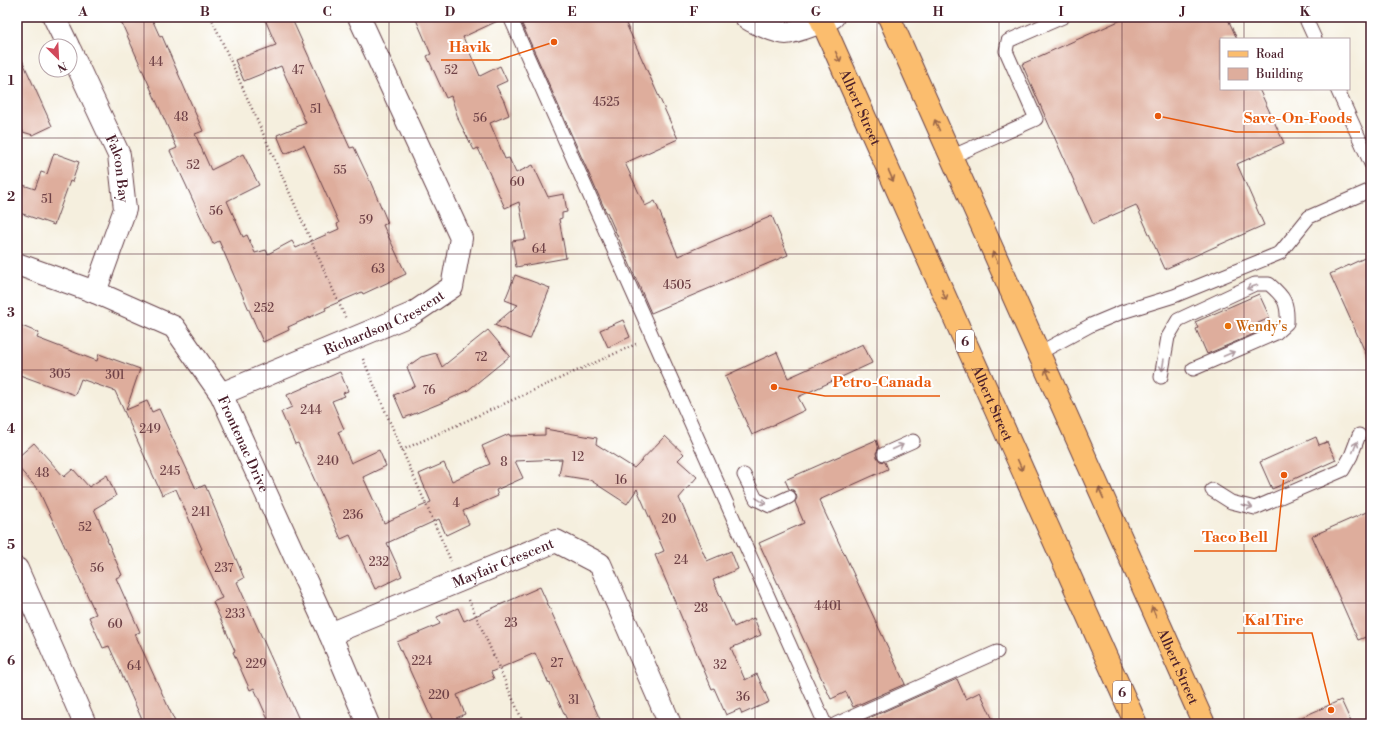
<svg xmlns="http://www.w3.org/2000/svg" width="1388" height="741" viewBox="0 0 1388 741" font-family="'Libre Bodoni',serif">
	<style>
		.building { fill: #dead9c }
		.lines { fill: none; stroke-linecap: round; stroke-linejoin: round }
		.lane-casing { stroke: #643e46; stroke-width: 15 }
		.street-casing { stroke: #643e46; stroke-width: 24 }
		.primary-casing { stroke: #643e46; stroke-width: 24 }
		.path { stroke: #643e46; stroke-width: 2.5; stroke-dasharray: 1 3; stroke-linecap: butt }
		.lane { stroke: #fff; stroke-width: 13 }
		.street { stroke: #fff; stroke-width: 22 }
		.primary { stroke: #fbbd6e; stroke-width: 22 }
		.oneway { stroke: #9a6649 }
		.oneway2 { stroke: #ae9aa0 }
		.grid { fill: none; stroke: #4a1f2b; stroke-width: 1; stroke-opacity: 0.55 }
		.food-dot { fill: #e8710a; stroke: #fff; stroke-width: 1.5 }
		.labels { text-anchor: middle; stroke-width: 4; stroke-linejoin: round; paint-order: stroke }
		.number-label { font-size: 12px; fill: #6f4247 }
		.shield { fill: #fff; stroke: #80626b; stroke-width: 1 }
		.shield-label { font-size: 13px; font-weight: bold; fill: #4a1f2b }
		.street-label { font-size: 14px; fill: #4a1f2b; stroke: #fff }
		.food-label { font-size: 14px; fill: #c56008; stroke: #fff; text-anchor: start }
		.leader { fill: none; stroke: #e8590c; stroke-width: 1.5 }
		.callout-dot { fill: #e8590c; stroke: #fff; stroke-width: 1.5 }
		.callout-label { font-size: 15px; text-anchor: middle; font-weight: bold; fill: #e8590c; stroke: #fff; stroke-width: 4; stroke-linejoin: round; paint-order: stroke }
		.neatline { fill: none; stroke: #4a1f2b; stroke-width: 1.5 }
		.grid-label { font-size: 13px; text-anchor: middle; font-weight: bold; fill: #4a1f2b }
	</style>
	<rect width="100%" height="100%" fill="#fff"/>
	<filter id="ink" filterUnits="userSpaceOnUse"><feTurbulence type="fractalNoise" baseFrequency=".025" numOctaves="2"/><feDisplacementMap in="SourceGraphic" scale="8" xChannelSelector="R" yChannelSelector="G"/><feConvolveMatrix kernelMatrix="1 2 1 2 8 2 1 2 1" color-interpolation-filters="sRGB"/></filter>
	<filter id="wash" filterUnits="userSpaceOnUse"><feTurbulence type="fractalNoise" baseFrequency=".012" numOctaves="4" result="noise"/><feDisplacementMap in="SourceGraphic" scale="16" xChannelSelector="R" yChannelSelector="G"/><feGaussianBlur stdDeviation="0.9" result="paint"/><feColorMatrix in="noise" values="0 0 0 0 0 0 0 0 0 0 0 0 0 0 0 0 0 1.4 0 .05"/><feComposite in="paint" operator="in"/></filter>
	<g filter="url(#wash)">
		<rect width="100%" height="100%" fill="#f5efde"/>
		<g id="blocks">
			<path class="building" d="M119,17H151L160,37L162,36L203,131L195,134L211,170L243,154L259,185L227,201L243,237L247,235L255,253L266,250L268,254L292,241L296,248L339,229L337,224L339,223L304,145L285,154L277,135L306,123L281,66L244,81L235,60L276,45L264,17H291L350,148L354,147L370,181L388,223L383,225L406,274L363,294L362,292L325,308L326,310L288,327L289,330L263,342L219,241L213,244L186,185L170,151L177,148Z
				M415,17H502V19L463,37L480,76L500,66L507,81L496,86L504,101L509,115L490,123L505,159L509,158L516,173L533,165L548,197L564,194L567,212L562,213V218L559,219L566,258L516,267L512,241L526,239L519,202L505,208L478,148L474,150L459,121L451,96L446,98L427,56L431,54Z
				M537,17H623L678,139L625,163L645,206L655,201L678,256L772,216L788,255L651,313L607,212H606L522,24Z
				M1128,17H1227L1237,39H1221V89H1259L1284,143L1237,164L1264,225L1165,269L1136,205L1093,224L1022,64Z
				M17,49L52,126L33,135L23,132L17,117Z
				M54,153L79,162L72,182L70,181L54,225L17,212V183L35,189L41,172L47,174Z
				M1371,255V365L1330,274Z
				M515,275L550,288L530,339L494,325L518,305L505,300Z
				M1259,294L1270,318L1258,323L1261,331L1207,354L1196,329L1198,328L1195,322Z
				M623,320L630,337L608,347L600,330Z
				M17,324L39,333L37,338L97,361L99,354L140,369L126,410L147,401L152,412L159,409L196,489L205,485L244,578L237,582L301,724H270L254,688L250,690L233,652L235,651L213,602L222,598L200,550L202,549L176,489L162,495L115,391L81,379L75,395L17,374Z
				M488,330L510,356L467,391L441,403L404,418L394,395L415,386L407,367L421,357L436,353L442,367Z
				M863,344L872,363L798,397L805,410L752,435L725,376L777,352L788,378Z
				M340,372L348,391L343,393L345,396L332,401L344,429L338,432L351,463L379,450L386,466L363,477L384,523L431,502L419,474L444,463L452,481L490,464L482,446L509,434L510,436L545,435V429L597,438L596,444L634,468L665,436L684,454L678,460L697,477L679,498L707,561L731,551L738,569L713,580L734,627L754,618L761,635L731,648L745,680L757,674L769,702L742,714L740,709L726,715L714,688L712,689L655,555L664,551L637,489L627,504L590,480L559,475L562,459L515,461L523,478L496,490L498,496L463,511L469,524L446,535L439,519L387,543L402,576L375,589L350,535L341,539L298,443L295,444L281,412L292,407L287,395Z
				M1316,437L1319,445L1327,442L1336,460L1272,489L1260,462Z
				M876,440L879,448L876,453L877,457L880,461L885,462L888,469L819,500L905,684L853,707L846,692L831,699L759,543L804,523L795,502L797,498L796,494L793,490L789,489L785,480Z
				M34,443L64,477L73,469L89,487L107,475L116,496L94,509L108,540H107L122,575L116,578L140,632L135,634L176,724H144L109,646L103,648L89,617L96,614L39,491L17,466V458Z
				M1371,510V635L1358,640L1312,536Z
				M540,587L602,724H569L550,683L549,684L535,653L491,672L494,679L457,695L465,714L456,718L459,724H434L397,642L440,624L437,617L458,608L464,621Z
				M957,679L966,699L980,692L995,724H861L860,722Z
				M1341,700L1352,724H1286Z"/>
		</g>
	</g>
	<g filter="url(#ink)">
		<use href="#blocks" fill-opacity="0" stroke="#643e46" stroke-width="1"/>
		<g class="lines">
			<g class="lane-casing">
				<path id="lane" d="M510,17L825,724
					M1305,17L1315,39
					M1337,89L1371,164
					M951,157L1036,119L1006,51L1008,41L1063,17
					M1039,353L1091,325L1122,312L1174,296L1280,253L1309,217L1371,190
					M1161,377L1168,337L1178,320L1255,284H1269C1284,297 1288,302 1287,323L1276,333L1193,369
					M884,454L913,441
					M744,475L756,499L770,506L789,497
					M1212,490L1231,502L1255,508L1343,470L1351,456L1359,435
					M836,724L997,652"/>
			</g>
			<g class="street-casing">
				<g id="street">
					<path d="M54,17L68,46"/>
					<path d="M746,17C751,22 778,33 786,33C793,33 825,21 833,17"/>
					<path id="s1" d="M70,50L119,155L125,209L95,292"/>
					<path id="s2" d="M17,264L95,292L174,327L221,394L330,634L368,724"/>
					<path id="s3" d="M221,394L412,314L452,287L461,238L359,17"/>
					<path d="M17,569L85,724"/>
					<path id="s4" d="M330,634L556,541L600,564L670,724"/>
				</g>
			</g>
			<g class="primary-casing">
				<g id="primary">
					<path id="s5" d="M820,17L1136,724"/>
					<path id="s6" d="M889,17L1204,724"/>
				</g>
			</g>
			<path class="path" d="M211,17L346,319
				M363,359L402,450L451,561
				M402,450L636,344
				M469,600L524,724"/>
			<use href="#lane" class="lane"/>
			<use href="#street" class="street"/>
			<use href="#primary" class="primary"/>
		</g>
		<defs><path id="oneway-shaft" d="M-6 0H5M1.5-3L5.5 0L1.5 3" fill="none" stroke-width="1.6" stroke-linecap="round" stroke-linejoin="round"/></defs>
		<g class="oneway">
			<use href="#oneway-shaft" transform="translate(838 57) rotate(66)"/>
			<use href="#oneway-shaft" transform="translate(937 125) rotate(-114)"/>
			<use href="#oneway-shaft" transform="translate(891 176) rotate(66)"/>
			<use href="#oneway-shaft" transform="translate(995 257) rotate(-114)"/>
			<use href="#oneway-shaft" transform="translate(944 295) rotate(66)"/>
			<use href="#oneway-shaft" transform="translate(1048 374) rotate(-114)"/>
			<use href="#oneway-shaft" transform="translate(1020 465) rotate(66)"/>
			<use href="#oneway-shaft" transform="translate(1101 493) rotate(-114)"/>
			<use href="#oneway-shaft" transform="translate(1154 612) rotate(-114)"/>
		</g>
		<g class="oneway2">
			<use href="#oneway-shaft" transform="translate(1252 287) rotate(161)"/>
			<use href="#oneway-shaft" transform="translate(1229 354) rotate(-23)"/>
			<use href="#oneway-shaft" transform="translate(1163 365) rotate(99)"/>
			<use href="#oneway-shaft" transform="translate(898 447) rotate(-25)"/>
			<use href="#oneway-shaft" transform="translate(1355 447) rotate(-67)"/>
			<use href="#oneway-shaft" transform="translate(761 501) rotate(31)"/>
			<use href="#oneway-shaft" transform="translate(1247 506) rotate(15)"/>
		</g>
	</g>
	<path class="grid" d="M144,17V724M266,17V724M389,17V724M511,17V724M633,17V724M755,17V724M877,17V724M999,17V724M1122,17V724M1244,17V39M1244,89V724M17,138H1371M17,254H1371M17,370H1371M17,487H1371M17,603H1371"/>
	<circle class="food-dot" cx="1228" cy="326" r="4"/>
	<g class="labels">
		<g class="number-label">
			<text x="156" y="66">44</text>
			<text x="298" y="74">47</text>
			<text x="451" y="74">52</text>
			<text x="606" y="106">4525</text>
			<text x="316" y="113">51</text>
			<text x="181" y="121">48</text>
			<text x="480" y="122">56</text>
			<text x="193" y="169">52</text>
			<text x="340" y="174">55</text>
			<text x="517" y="186">60</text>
			<text x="47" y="203">51</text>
			<text x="216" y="215">56</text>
			<text x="366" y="224">59</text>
			<text x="539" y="253">64</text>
			<text x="378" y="273">63</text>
			<text x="677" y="289">4505</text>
			<text x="264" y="312">252</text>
			<text x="481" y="361">72</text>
			<text x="60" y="378">305</text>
			<text x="115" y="379">301</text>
			<text x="429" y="394">76</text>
			<text x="311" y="414">244</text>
			<text x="150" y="433">249</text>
			<text x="578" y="461">12</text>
			<text x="328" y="465">240</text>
			<text x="504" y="466">8</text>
			<text x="170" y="475">245</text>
			<text x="42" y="477">48</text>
			<text x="621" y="484">16</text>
			<text x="456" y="507">4</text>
			<text x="201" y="516">241</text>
			<text x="353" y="519">236</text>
			<text x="669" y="523">20</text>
			<text x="85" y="531">52</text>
			<text x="681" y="564">24</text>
			<text x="379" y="566">232</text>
			<text x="97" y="572">56</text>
			<text x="224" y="572">237</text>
			<text x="828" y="610">4401</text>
			<text x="701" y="612">28</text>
			<text x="235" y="618">233</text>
			<text x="511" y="627">23</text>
			<text x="115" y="628">60</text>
			<text x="422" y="665">224</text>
			<text x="557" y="667">27</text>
			<text x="256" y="668">229</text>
			<text x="720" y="669">32</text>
			<text x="134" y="670">64</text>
			<text x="439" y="699">220</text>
			<text x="743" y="701">36</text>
			<text x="574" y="704">31</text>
		</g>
		<g class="shield">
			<rect x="956" y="330" width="18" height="22" rx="3"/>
			<rect x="1113" y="681" width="18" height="22" rx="3"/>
		</g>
		<g class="shield-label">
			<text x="965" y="346">6</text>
			<text x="1122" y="697">6</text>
		</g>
		<g class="street-label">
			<text dy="5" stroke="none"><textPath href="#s5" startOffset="99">Albert Street</textPath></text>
			<text dy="5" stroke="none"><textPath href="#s1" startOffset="129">Falcon Bay</textPath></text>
			<text dy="5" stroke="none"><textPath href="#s3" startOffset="178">Richardson Crescent</textPath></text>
			<text dy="5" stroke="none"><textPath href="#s5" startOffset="423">Albert Street</textPath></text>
			<text dy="5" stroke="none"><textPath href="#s2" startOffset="306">Frontenac Drive</textPath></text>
			<text dy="5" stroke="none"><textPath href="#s4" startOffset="187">Mayfair Crescent</textPath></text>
			<text dy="5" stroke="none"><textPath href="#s6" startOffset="711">Albert Street</textPath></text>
		</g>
		<g class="food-label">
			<text x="1236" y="331">Wendy's</text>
		</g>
	</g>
	<path class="leader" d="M554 42L499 60H441M1158 116L1236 132H1360M774 387L825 396H940M1284 475L1276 551H1194M1331 710L1312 633H1237"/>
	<g class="callout-dot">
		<circle cx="554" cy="42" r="4"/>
		<circle cx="1158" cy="116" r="4"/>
		<circle cx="774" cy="387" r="4"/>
		<circle cx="1284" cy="475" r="4"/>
		<circle cx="1331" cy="710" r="4"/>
	</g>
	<g class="callout-label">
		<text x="470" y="52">Havik</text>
		<text x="1298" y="123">Save-On-Foods</text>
		<text x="882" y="387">Petro-Canada</text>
		<text x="1235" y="542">Taco Bell</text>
		<text x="1274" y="625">Kal Tire</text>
	</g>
	<rect width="1388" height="741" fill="none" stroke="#fff" stroke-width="44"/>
	<rect x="1220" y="38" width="130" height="52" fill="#ffffff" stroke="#b7a5aa"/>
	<rect x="1228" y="51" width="20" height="6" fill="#fbbd6e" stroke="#b7a5aa"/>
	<text x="1256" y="58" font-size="12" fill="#4a1f2b">Road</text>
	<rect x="1228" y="68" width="20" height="12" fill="#dead9c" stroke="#b7a5aa"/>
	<text x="1256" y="78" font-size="12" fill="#4a1f2b">Building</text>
	<g transform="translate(58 58) rotate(156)"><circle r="19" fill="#ffffff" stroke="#b7a5aa"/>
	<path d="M0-3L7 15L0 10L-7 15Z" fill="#d1495b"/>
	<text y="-6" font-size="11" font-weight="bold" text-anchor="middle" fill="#4a1f2b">N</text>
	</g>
	<rect x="22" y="22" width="1344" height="697" class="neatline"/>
	<g class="grid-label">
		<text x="83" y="16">A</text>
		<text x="205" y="16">B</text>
		<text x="327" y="16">C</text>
		<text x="450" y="16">D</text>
		<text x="572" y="16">E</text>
		<text x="694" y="16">F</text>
		<text x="816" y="16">G</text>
		<text x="938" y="16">H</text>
		<text x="1061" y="16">I</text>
		<text x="1183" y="16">J</text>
		<text x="1305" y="16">K</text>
		<text x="11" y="85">1</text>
		<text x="11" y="201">2</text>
		<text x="11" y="317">3</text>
		<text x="11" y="433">4</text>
		<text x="11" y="549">5</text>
		<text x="11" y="665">6</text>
	</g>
</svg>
